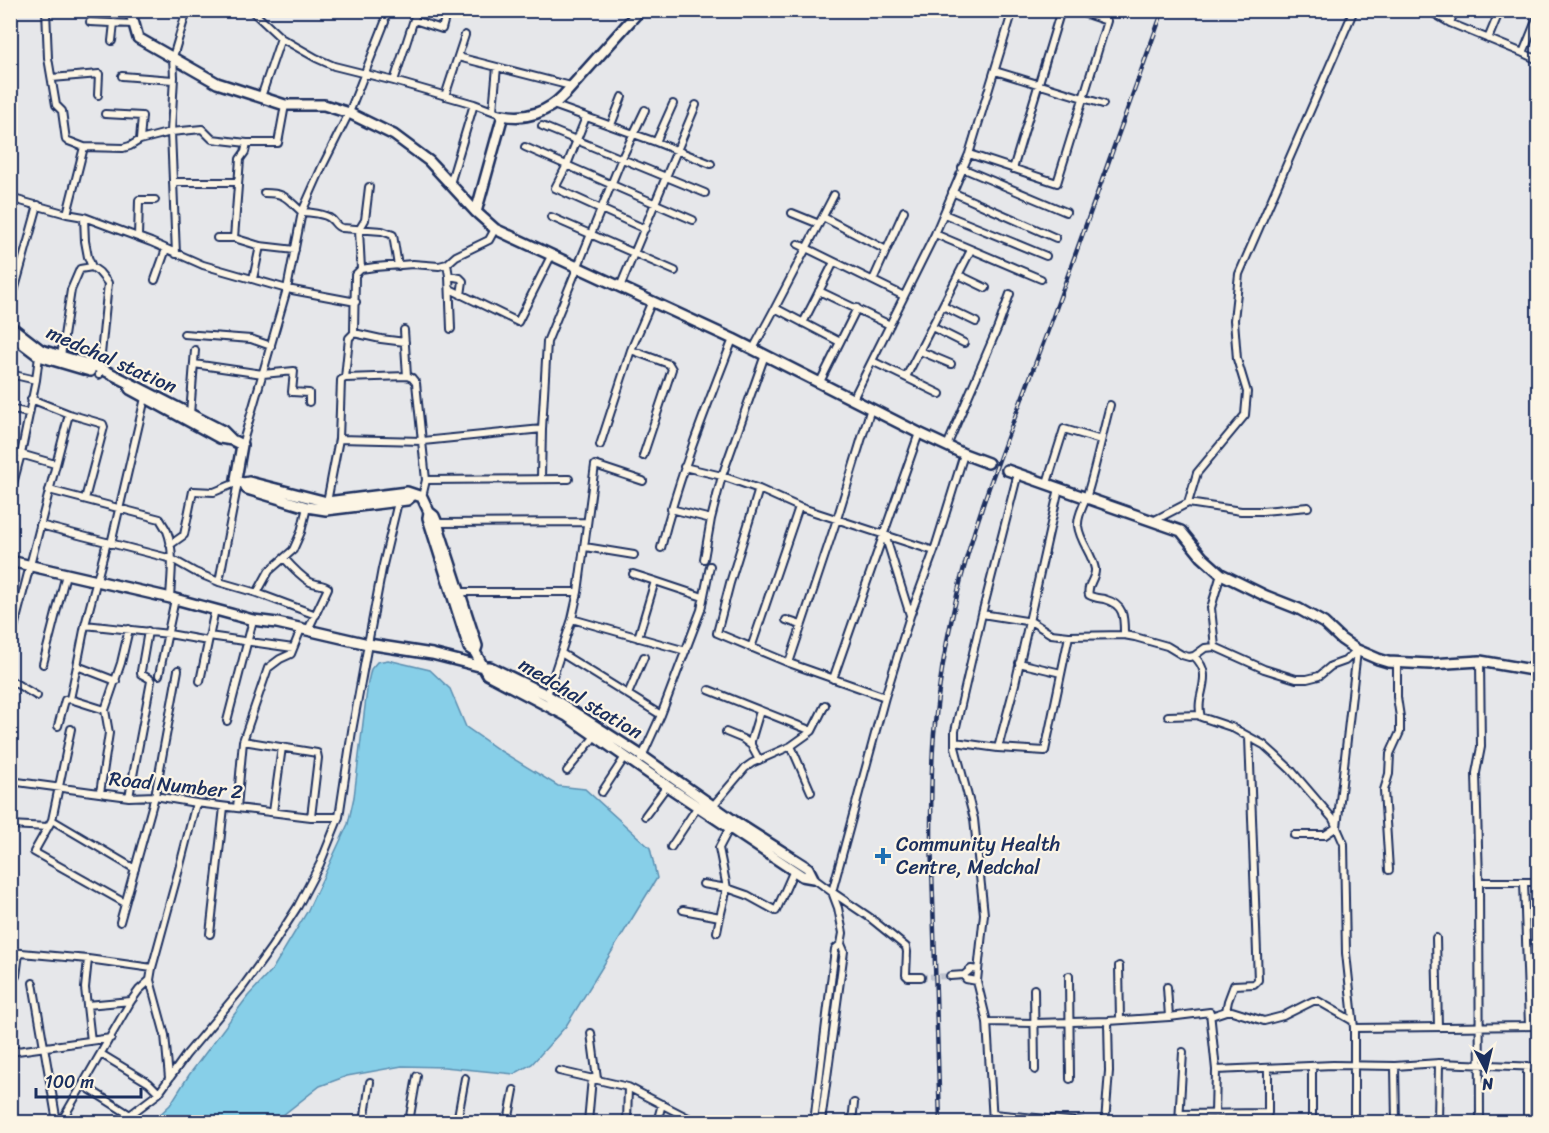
<svg xmlns="http://www.w3.org/2000/svg" width="1549" height="1133" viewBox="0 0 1549 1133" font-family="Sriracha,sans-serif">
	<style>
		.water { fill: #87cfe8; stroke: #5c8fb1; stroke-width: 1.5 }
		.lines { fill: none; stroke-linecap: round; stroke-linejoin: round }
		.street-tunnel { stroke: #bdc2ce; stroke-width: 6; stroke-dasharray: 6 3; stroke-linecap: butt }
		.secondary-tunnel { stroke: #bdc2ce; stroke-width: 9; stroke-dasharray: 9 4.5; stroke-linecap: butt }
		.street-casing { stroke: #1b2f5e; stroke-width: 10 }
		.secondary-casing { stroke: #1b2f5e; stroke-width: 14 }
		.street { stroke: #fcf5e5; stroke-width: 6 }
		.secondary { stroke: #fcf5e5; stroke-width: 9 }
		.rail-casing { stroke: #1b2f5e; stroke-width: 4.5 }
		.rail { stroke: #fcf5e5; stroke-width: 2; stroke-dasharray: 7; stroke-linecap: butt }
		.poi-dot { fill: #1f6fb2; stroke: #fcf5e5; stroke-width: 2 }
		.labels { text-anchor: middle; stroke-width: 4.5; stroke-linejoin: round; paint-order: stroke }
		.street-label { font-size: 20px; fill: #1b2f5e; stroke: #fcf5e5 }
		.poi-label { font-size: 20px; fill: #1b2f5e; stroke: #fcf5e5; text-anchor: start }
	</style>
	<rect width="100%" height="100%" fill="#e6e7ea"/>
	<filter id="ink" filterUnits="userSpaceOnUse"><feTurbulence type="fractalNoise" baseFrequency=".0167" numOctaves="2"/><feDisplacementMap in="SourceGraphic" scale="12" xChannelSelector="R" yChannelSelector="G"/><feConvolveMatrix kernelMatrix="1 2 1 2 8 2 1 2 1" color-interpolation-filters="sRGB"/></filter>
	<g filter="url(#ink)">
		<path class="water" d="M388,660L430,670L450,689L466,727L499,750L558,786L585,789L650,848L657,878L566,1026L532,1064L514,1074L444,1067L402,1066L347,1076L320,1086L274,1122H152L170,1105L189,1075L248,996L272,970L307,912L348,824L354,797L368,682L371,669L377,662Z"/>
		<g class="lines">
			<path class="street-tunnel" d="M921,977L950,976"/>
			<path class="secondary-tunnel" d="M988,463L1007,470"/>
			<g class="street-casing">
				<path id="street" d="M46,10L48,58L56,105L62,111L66,140L84,147L67,214
					M251,10L281,38L316,58L334,66L394,81L474,104L503,115
					M1428,10L1450,23L1523,53L1538,16
					M414,20L442,29L447,10
					M90,22L133,24
					M1450,23L1455,10
					M1488,39L1500,10
					M112,41L114,23
					M1523,53L1538,60
					M458,57L571,86
					M995,71L1103,104
					M122,76L173,80
					M52,78L99,74L98,95
					M394,81L417,10
					M445,96L465,35
					M261,97L281,38
					M553,105L656,142L711,164
					M493,110L497,67
					M105,114L142,116L140,140
					M586,117L567,165L555,188L645,229
					M611,125L622,97
					M542,126L705,193
					M656,142L673,104
					M84,147L123,148L130,146L140,140L171,132L202,129L212,139L247,143H278L285,105
					M525,147L693,220
					M969,154L1057,183L1107,21L1074,10
					M962,168L1066,212
					M1013,169L1061,10
					M174,182H238
					M450,184L474,104
					M952,192L1056,238
					M264,193C286,193 286,198 302,212C309,212 326,214 331,219C336,223 335,226 342,228L382,231L393,235L398,266
					M10,198L67,214L84,217L151,242L203,265L287,289L356,302
					M792,213L819,224
					M944,214L1046,256
					M84,217L85,241L88,257L92,267L99,272L108,283L99,375
					M551,217L675,271
					M823,217L886,250
					M935,234L1041,279
					M138,237L139,200H155
					M217,238H234L260,246L253,279
					M234,238L240,159L245,152L247,143
					M798,244L904,296
					M260,246L295,250
					M176,254L171,132L174,77L173,57L187,10
					M447,264L449,276L460,278L463,281L461,295
					M361,269L359,230L365,220L369,187
					M959,275L986,288
					M449,276L451,329
					M155,280L166,249
					M873,280L904,211
					M620,287L696,105
					M450,289L518,322L551,256
					M819,291L890,325
					M10,306L38,205
					M943,306L976,322
					M775,308L834,195
					M803,323L834,262
					M932,327L964,343
					M404,330L407,376L412,378L416,383L426,480
					M354,333L381,339L405,342
					M184,334L251,339L271,346
					M753,349L775,308L840,342
					M631,350L669,364L672,369L643,456
					M920,351L951,364
					M61,356L71,290L80,269L92,267
					M872,361L940,394
					M194,364L263,374L294,371L292,392L309,393V402
					M10,374L36,380
					M906,377L971,250
					M345,378L407,376
					M820,382L857,308
					M31,399L69,414L103,424L104,427L85,499
					M853,399L935,234L969,154L1013,10
					M1110,405C1102,435 1096,466 1087,495C1084,506 1077,515 1078,526C1080,542 1092,553 1095,569C1096,579 1086,585 1089,595C1094,598 1098,598 1104,599C1125,605 1124,617 1124,635
					M871,408L837,519L789,663L885,697
					M10,409L28,413
					M190,414L195,350
					M542,429L547,342L622,158L645,110
					M339,439L423,441L542,429L541,478
					M242,445L287,289L302,212L322,167L349,113L385,22L384,14L381,10
					M600,445L631,350L652,301
					M947,446L998,327L1010,294
					M10,451L55,464
					M684,467L722,476L759,489L799,507L934,551
					M1047,483L1064,429L1101,440
					M759,489L730,583L717,633L789,663
					M49,490L160,519C162,523 165,527 167,531C175,551 171,577 170,598
					M10,495L21,454L36,380L39,356
					M422,497L426,480L569,479
					M327,502L339,439L341,380L345,378L349,338L354,333L355,275L361,269L375,267L413,264L439,266L447,264L456,256L489,240L495,229
					M1188,503L1197,473L1245,415L1247,392L1237,359L1234,320L1239,274L1354,10
					M671,509L711,519
					M1153,521L1188,503L1241,511H1262L1308,507
					M437,523L587,522
					M40,525L172,559L195,572L219,582L257,593L316,615
					M885,535L910,615
					M111,544L145,398
					M170,545L184,535L193,491L214,492L238,482
					M585,547L634,555
					M661,548C679,476 706,408 733,339
					M284,558C292,567 300,576 310,582C316,585 323,584 328,588L308,630
					M704,559L711,519L722,476L765,355
					M633,574L655,581L638,638
					M655,581L703,597
					M219,582L238,482
					M459,592H578
					M257,593L269,571L293,550L301,532L307,507
					M982,614L1032,622L1051,634L1069,636L1124,635L1135,637L1167,646L1182,655L1189,657L1194,656L1205,648L1215,647L1264,669L1296,679H1307L1319,676L1331,666L1345,661L1357,650
					M572,619L686,651
					M786,620L801,625
					M85,625L169,634L208,641
					M209,636L293,648
					M10,643L69,414
					M1215,647L1211,608L1221,574
					M751,648L799,507
					M561,653L661,715
					M1194,656C1216,677 1194,694 1201,717L1231,727L1264,745L1274,754L1291,770L1333,819L1344,844L1346,953L1354,1028V1122
					M1019,663L1061,673
					M43,664L66,574
					M77,666L85,625L107,542
					M159,675L175,599
					M833,679L919,433
					M10,680L37,696
					M200,681L215,609
					M709,690L812,731
					M628,694L644,657
					M547,695L572,619L578,592L595,465L643,481
					M70,699L105,710
					M1168,716L1200,715
					M227,721L253,620
					M58,726L65,700L70,699L77,666L116,681
					M71,729L52,820L34,852L125,903
					M726,732L743,739L751,745
					M243,741L317,753L318,758L311,817
					M955,742L998,748L1045,751L1069,636
					M791,746L811,792
					M998,748L1015,684L1059,488
					M641,759L661,715L701,610L710,566
					M759,760L751,745V741L760,711
					M567,771L595,736
					M10,781L129,797L155,796L196,803L311,817H339
					M602,792L625,757
					M100,793L109,733L105,710L121,663L129,629
					M129,797L151,681L150,679L141,674V671L148,631
					M237,808L243,741L268,668L280,659L291,654L301,629
					M711,808L745,768L752,763L791,746L812,731L825,705
					M273,812L282,747
					M645,816L667,786
					M52,820L135,869
					M10,825L48,827
					M1294,835H1325L1337,827L1357,651
					M671,847L698,806
					M1389,870L1384,790L1389,774L1390,754L1400,732V717L1397,697V662
					M813,878L832,892L838,908L843,933L841,944
					M1479,882H1538
					M1524,882L1529,1026
					M703,884L727,888L719,848L730,827
					M683,910L720,917L727,888L747,895L776,911L794,870
					M120,922L155,796L178,670
					M717,932L720,917
					M210,934L224,807
					M1436,938L1438,1027
					M10,952L88,959L152,968L150,980L165,1035L169,1078
					M88,959L85,988L91,1041
					M1119,966L1120,1020
					M152,968L178,873L196,803
					M964,975L971,969L978,970
					M16,976L19,953
					M950,976L964,975L966,979L977,981
					M1069,976L1070,1079
					M921,977H908L906,975L907,952L906,947L869,917L832,892L885,697L910,616L934,551L964,454
					M33,983L57,1122
					M1167,987L1169,1017
					M1034,989L1035,1070
					M87,1005L131,1001
					M1226,1011L1228,1001L1234,985L1254,984L1258,980L1249,737
					M1211,1016L1226,1011H1232L1264,1021L1283,1016L1313,1001H1318L1353,1021
					M987,1022L1034,1023L1108,1021L1169,1017L1210,1012L1216,1070L1215,1114
					M1354,1028L1538,1026
					M591,1033L597,1079
					M10,1052L111,1038
					M101,1054L149,1083L159,1093
					M1395,1066L1396,1122
					M1527,1066V1122
					M1216,1070L1333,1065L1395,1066L1439,1063L1538,1067
					M559,1071L628,1087L696,1122
					M83,1085L130,1115
					M993,1114L1081,1122
					M1180,1114L1268,1113V1068
					M61,1122L131,1001L139,990L150,980
					M125,1122L130,1115L159,1093L186,1055L242,988L271,948L298,906L320,864L339,817L352,731L368,644L382,569L398,502
					M364,1122L370,1082
					M409,1122L417,1076
					M457,1122L465,1078
					M508,1122L514,1090
					M588,1122L592,1078
					M627,1122L628,1087
					M657,1122L662,1104
					M814,1122L835,949L841,944L844,951L821,1122
					M852,1122L854,1103
					M993,1122L987,1022L977,981L984,914L974,819L955,747V731L982,614L1018,473
					M1105,1122L1109,1071L1108,1021
					M1179,1122L1183,1052
					M1312,1122V1067
					M1438,1122L1439,1063
					M1480,1122L1479,882L1476,773L1481,747L1480,661"/>
			</g>
			<g class="secondary-casing">
				<path id="secondary" d="M130,10L138,38L217,83L285,105H324L349,113L394,135L429,161L476,212L495,229L733,339L919,433L964,454L988,463
					M476,212L503,115C526,120 548,112 564,95L640,10
					M10,326L41,350L100,368L223,431L232,440L242,445L236,479L238,482L244,483L247,489L307,507L326,510L407,500L413,495
					M10,334L39,356L90,371
					M130,389L220,438L232,440
					M1007,470L1181,531L1202,557L1221,574L1266,596L1299,609L1324,623L1341,639L1357,650L1378,659L1388,662L1431,664L1480,661L1538,671
					M244,483L249,482L327,502L407,492L422,497L429,512L434,516L437,523L477,646L475,652
					M429,512L428,518L469,648L475,652L487,674L567,716L667,786L802,876L813,878
					M10,561L175,599L253,620L277,623L368,644L432,654L483,667H490L547,695L642,756L734,821L808,868L813,878"/>
			</g>
			<use href="#street" class="street"/>
			<use href="#secondary" class="secondary"/>
			<g class="rail-casing">
				<path id="rail" d="M940,1122L931,837C931,802 931,768 934,733C938,690 945,646 955,604C976,508 1016,417 1050,325C1088,221 1125,115 1163,10"/>
			</g>
			<use href="#rail" class="rail"/>
		</g>
	</g>
	<path class="poi-dot" d="M880 847h6v6h6v6h-6v6h-6v-6h-6v-6h6z"/>
	<g class="labels">
		<g class="street-label">
			<text transform="translate(112 359) rotate(24)" y="7">medchal station</text>
			<text transform="translate(581 698) rotate(31)" y="7">medchal station</text>
			<text transform="translate(176 785) rotate(6)" y="7">Road Number 2</text>
		</g>
		<g class="poi-label">
			<text x="896" y="851">Community Health<tspan x="896" dy="23">Centre, Medchal</tspan></text>
		</g>
	</g>
	<rect width="1549" height="1133" fill="none" stroke="#fcf5e5" stroke-width="36"/>
	<rect x="18" y="18" width="1513" height="1097" fill="none" stroke="#1b2f5e" stroke-width="2" filter="url(#ink)"/>
	<g transform="translate(1486 1070) rotate(173)" stroke="#fcf5e5" stroke-width="4.5" paint-order="stroke">
	<path d="M0-4.5L10 22L0 15L-10 22Z" fill="#1b2f5e"/>
	<text y="-9" font-size="16" font-weight="bold" text-anchor="middle" fill="#1b2f5e">N</text>
	</g>
	<path d="M36 1088v9h105v-9" fill="none" stroke="#1b2f5e" stroke-width="3"/>
	<text x="45" y="1088" font-size="18" fill="#1b2f5e" stroke="#fcf5e5" stroke-width="4.5" paint-order="stroke">100 m</text>
</svg>
